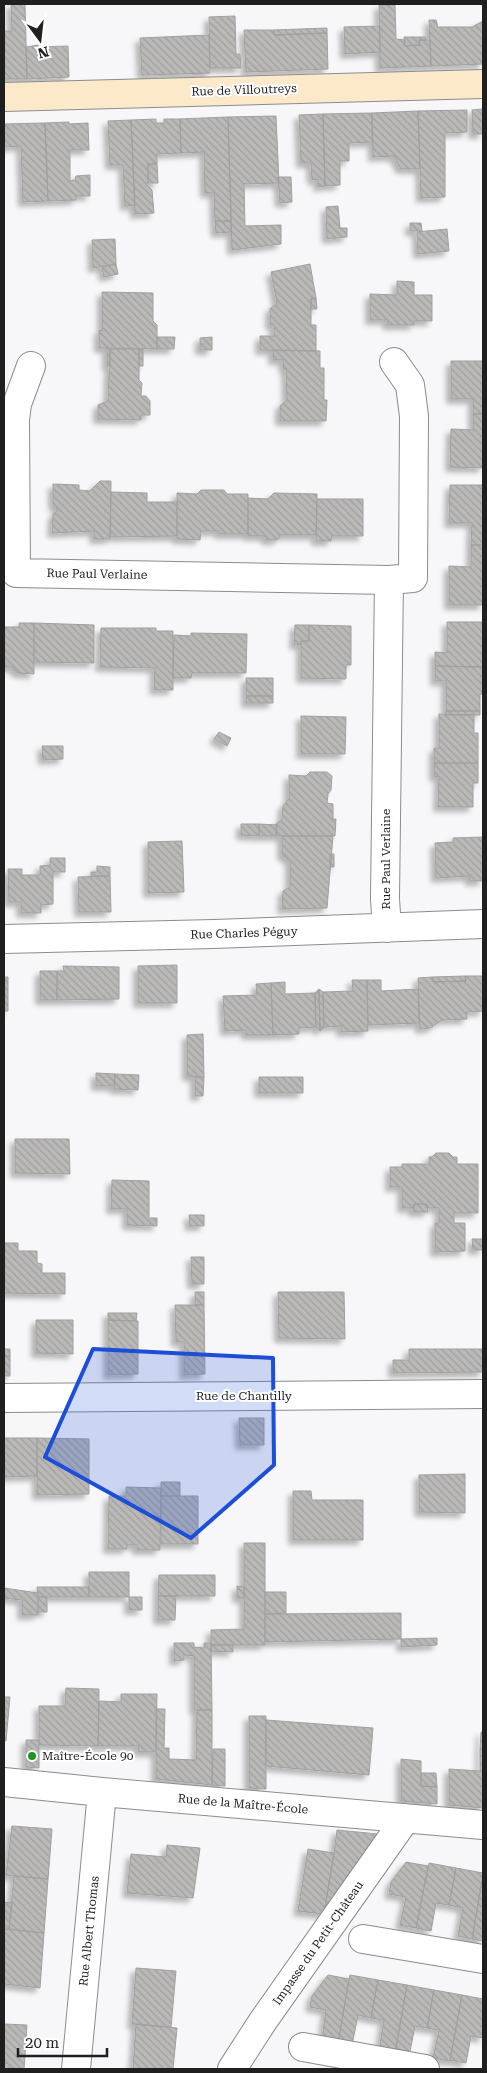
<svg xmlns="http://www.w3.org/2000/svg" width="487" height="2073" viewBox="0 0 487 2073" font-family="'Roboto Serif',serif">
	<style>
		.building { fill: url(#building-back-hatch); stroke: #a1a09f; filter: url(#shadow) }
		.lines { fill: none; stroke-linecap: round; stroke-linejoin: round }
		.street-casing { stroke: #8c8c8e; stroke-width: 30 }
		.secondary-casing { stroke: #8c8c8e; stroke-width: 30 }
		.street { stroke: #fff; stroke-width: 28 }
		.secondary { stroke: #fce9ca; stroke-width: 28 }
		.marked { fill: #1d4ed8; fill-opacity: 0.2; stroke: #1d4ed8; stroke-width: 4; stroke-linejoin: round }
		.poi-dot { fill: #1f9423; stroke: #fff; stroke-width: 2 }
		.labels { text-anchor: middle; stroke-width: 4; stroke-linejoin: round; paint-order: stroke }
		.street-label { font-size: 12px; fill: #1f1f1f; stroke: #fff }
		.poi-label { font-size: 12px; fill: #1f1f1f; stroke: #fff; text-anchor: start }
	</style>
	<defs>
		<pattern id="building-back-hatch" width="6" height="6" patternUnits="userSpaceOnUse" patternTransform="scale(1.25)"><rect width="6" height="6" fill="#bab9b8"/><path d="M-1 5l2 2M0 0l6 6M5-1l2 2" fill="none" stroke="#9f9f9e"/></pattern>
		<filter id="shadow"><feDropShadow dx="-4.5" dy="4.5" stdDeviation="2.5" flood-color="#0004"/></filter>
	</defs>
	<rect width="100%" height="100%" fill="#f7f7f9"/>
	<path class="building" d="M11,4H25L27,79H4V31H12Z
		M379,5H395L396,39L405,40V46L420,45L419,40H430L431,66L380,68Z
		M235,16L236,54H240L241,68H210L209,17Z
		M429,20H436L438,27H472L483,21V64L431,66Z
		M380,26V52L345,54L344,27Z
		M327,28V33L274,35V30Z
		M244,30H274V35L327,33L328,69L246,72Z
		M209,35L210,73L142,75L140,38Z
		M404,37H426V40H419L420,45L405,46Z
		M38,45V47L68,46L69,77L27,79L26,47Z
		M483,109V134H473L472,110Z
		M467,110V132L445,133V197L421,198L418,111Z
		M418,111L420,169H401L394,156L373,157L372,113Z
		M372,113V142L349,143V161H340V185L325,186L323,114Z
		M323,114L325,186L318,187V179L312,180L311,163H301L299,115Z
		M276,116L279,183L244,184L245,226L281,225V244L232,250L228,117Z
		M228,117L231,221H215L214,193H205L204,152L181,153L180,119Z
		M156,119V123H164V119H180L181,153L157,154V164H148V183L146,184L152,190L154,213L135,214L131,120Z
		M131,120L135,205L125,206L123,165H110L108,121Z
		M69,122V124L88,123L89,150H70V181L75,180L76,176L90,175V196H76V200L48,201L45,123Z
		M45,123L48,201L23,202L21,146L4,147V124Z
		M148,164H157L158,183H148Z
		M278,177H291L292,202L280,203Z
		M338,206L340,228H347V237L327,239L326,207Z
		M215,221H231V232L216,233Z
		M410,223H421L422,231H410Z
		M447,229L449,251L418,254L417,232Z
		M115,239L116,264L93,268L92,240Z
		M116,264L118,274L104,277L102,267Z
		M310,264L316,298L311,299V325H316V351L260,350V336H274V325H270V309L277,303L271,272Z
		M397,281L414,282V295H432V321H414V325H387L388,320H370V294L397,295Z
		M102,292L153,293V321L157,325V349L99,348V330L102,331Z
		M316,298L317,309H311V299Z
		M157,337H175L174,349H157Z
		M212,337V350H200V338Z
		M107,348L110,349V365L107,366Z
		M110,349H139V380L142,383L141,396H146L150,401V415H141V420L98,419V405L108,401Z
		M139,349H143V366H139Z
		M273,350L320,351V368H324V400H327L326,421H280V406L287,400L286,369H284L283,360H273Z
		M451,361H483V414H473V399H451Z
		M473,414H483V468L450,467L451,429L473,430Z
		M100,481H111L110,539H94V531L52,533L53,515L58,510L53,504V484L79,485V490L90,491Z
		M450,485H483V545H471L472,523H449Z
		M201,490H224L227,494H248V534H219V531H201L200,540L177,539V493L197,494Z
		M111,492L147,493V502H177V536L110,537Z
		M274,493L317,494L316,535H280V538L276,540H267L264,536H248V498L268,499Z
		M317,499H363V536H332L331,541H316Z
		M471,545H483V605H449V566L471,567Z
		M447,622H483V667L435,666V652L447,653Z
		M19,623H34V674L18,673L12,667H4V627H19Z
		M34,623L94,625V663L34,662Z
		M295,625H309V641H301V644L294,645Z
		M309,625L351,626V665H346V679L301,678V641H309Z
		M101,628H156V631H173V690H154L155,668L100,667Z
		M191,633L247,634L246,673H192L191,678H173L174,635L191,636Z
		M435,666L483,667V694H480V711H446V681H435Z
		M246,678H273V696H246Z
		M246,696H273V703H246Z
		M446,711H480V715H445Z
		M439,714L474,715V733H478V763H434V748H439Z
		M301,716L346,717L345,754H301Z
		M219,732L231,738L227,746L214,739Z
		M42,746H63V759L43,760Z
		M434,763H478V783H473V807H438L439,777L434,776Z
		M310,772H327L332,776L331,790L328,794L327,803L333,804V819H336L335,836H276V824L282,819L283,806L289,799V775L306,776Z
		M241,824H259V836L241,835Z
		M259,824L277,825L276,836H259Z
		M282,836H333L327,908L282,909L283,891L290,887V860L282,855Z
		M483,837V881H470L469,876L436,878L435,843L453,842V838Z
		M182,841L184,892L148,893V842Z
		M330,854H334V867H330Z
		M50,858H65V872H53V904L41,905V913H21V902H9L8,869H22V875H40V866L50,865Z
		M97,866L110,867V876H91V872H97Z
		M110,876L111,912H79L78,877Z
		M177,965V1003H138V966Z
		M63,966L119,967V999L57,1000V971H64Z
		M40,971H57V1000H40Z
		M465,976H483V1011L467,1012V1019L442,1020L430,1028L420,1029L418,978L433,977V982L466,981Z
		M465,976L466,981L433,982V977Z
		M4,977H8V1011H4Z
		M352,980H367L368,1031L341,1032V1026L324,1027L323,992L353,991Z
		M367,980H381V991L418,989L419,1023L368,1025Z
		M285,982V994L315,993L316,1027L299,1028V1034L273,1035L271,983Z
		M271,983L273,1035H246V1030L225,1031L223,996L257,995L256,984Z
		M319,989L323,992L324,1027L320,1031Z
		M319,989L320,1031L316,1027L315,993Z
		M203,1034L204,1077L187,1076V1035Z
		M96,1073L115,1074L114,1086H96Z
		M115,1074L139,1075L138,1090L114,1089Z
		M195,1077H204L203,1096H195Z
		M259,1077H303V1093H259Z
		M15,1139H69L70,1174L15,1173Z
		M436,1153H449L453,1157H457V1164H478V1213H454V1223H465V1251L435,1252V1223H439V1208H427V1204H414V1208H402V1187H390V1167H402V1164H429V1157H432Z
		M112,1180L149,1181V1218H157V1226L127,1225V1209H111Z
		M414,1204H427L428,1212H413Z
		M189,1215H204V1226H190Z
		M472,1239H483V1250H473Z
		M4,1243H18V1251H37V1263L42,1264V1273H65V1294L4,1293Z
		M191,1257H204V1284H192Z
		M195,1292H204V1305H195Z
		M278,1292H344L345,1339L279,1338Z
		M175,1305H204L205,1374L184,1375V1342H176Z
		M108,1313H137L136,1321L108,1320Z
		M36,1320H73V1354L36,1353Z
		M108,1320L138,1321V1374L108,1375Z
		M4,1349H10V1356H4Z
		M409,1349H483V1372L393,1373V1360H409Z
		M4,1356H10V1376H4Z
		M239,1418H264V1445H240Z
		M4,1438H37V1476L4,1477Z
		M37,1438L89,1439V1494L37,1495Z
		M465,1474V1513L419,1512V1475Z
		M161,1482H180V1496H161Z
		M126,1487L161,1488L160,1550H137V1545H127V1549H108L109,1496H126Z
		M293,1491H311L312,1500H363V1540H293Z
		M161,1496H198V1544H161Z
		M244,1543H265V1645H211V1630L244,1629Z
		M89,1572H129V1597H89Z
		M159,1575H215V1596H158Z
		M237,1586L244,1587V1598H237Z
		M37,1587H89V1597H38Z
		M4,1588L38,1593V1615H22V1600L4,1598Z
		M265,1592H286V1613L265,1614Z
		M158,1596H176L175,1620H158Z
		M38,1597H47V1612H38Z
		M129,1597H142V1610H129Z
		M401,1613V1639L265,1642V1614Z
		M437,1638V1645L401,1647V1639Z
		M174,1643H194V1647L204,1648V1643H211L212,1710H194V1656L184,1655V1660L174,1661Z
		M211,1645H233V1652L211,1651Z
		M66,1688L99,1689L98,1746L39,1745V1706H65Z
		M121,1694H157L156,1752H138L139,1746H98L99,1701L121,1702Z
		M4,1697H10L6,1741L4,1740Z
		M156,1709H165L164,1748H169V1759L196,1760L197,1710H212V1785L156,1779Z
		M249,1716H266V1789L249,1788Z
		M266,1720L373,1728L369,1775L266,1766Z
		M481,1732H483V1749H480Z
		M26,1740H39V1768L26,1767Z
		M213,1749H225V1786L212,1785Z
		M480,1749H483V1808L449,1805V1769L480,1771Z
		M401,1759L421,1761V1786L437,1787V1804L401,1801Z
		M421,1773H436L437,1787L421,1786Z
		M12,1826L52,1829L48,1879L6,1875Z
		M337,1830L388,1835L324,1914L334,1853Z
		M167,1845L200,1848L193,1898L127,1893L131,1854L166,1857Z
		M308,1849L334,1853L324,1914L298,1911Z
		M406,1862L428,1866L416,1928L400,1925L406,1897L389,1894L391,1882Z
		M429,1863L456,1868L449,1905L436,1903L431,1931L416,1928Z
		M456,1868L483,1873L472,1939L458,1936L463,1908L449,1905Z
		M14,1876L48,1879L44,1933L9,1929Z
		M483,1876V1941L472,1939Z
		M4,1902L12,1903L9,1929H4Z
		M4,1929L44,1933L40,1988L4,1984Z
		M136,1968L176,1971L171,2027L132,2024Z
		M328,1975L349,1979L338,2043L322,2040L326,2010L310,2007L312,1996Z
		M350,1975L378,1980L371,2018L358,2015L352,2045L338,2043Z
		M378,1980L407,1985L395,2053L379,2050L384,2020L371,2018Z
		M407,1985L434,1990L427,2028L415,2026L409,2056L395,2053Z
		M434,1990L462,1995L450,2061L433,2058L439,2030L427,2028Z
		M462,1995L483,1999V2038L471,2036L466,2063L450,2060Z
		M4,2024L27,2025L24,2069L8,2068V2064L4,2063Z
		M136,2024L177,2028L173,2069H133Z"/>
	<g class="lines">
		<g class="street-casing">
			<path id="street" d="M31,366L17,404L15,420L16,573L389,580L413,578L414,416L410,385L394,362
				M387,928L385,899L389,580
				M4,939L214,934L483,924
				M4,1398L483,1394
				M4,1782L102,1792L483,1825
				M363,1939L483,1959
				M303,2047L425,2069
				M76,2069L102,1792
				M232,2069L263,2021L406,1818"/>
		</g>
		<g class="secondary-casing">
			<path id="secondary" d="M4,97L483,84"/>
		</g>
		<use href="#street" class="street"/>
		<use href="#secondary" class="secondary"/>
	</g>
	<path class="marked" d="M93,1349L273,1358L274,1465L191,1538L45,1457Z"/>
	<circle class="poi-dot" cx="32" cy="1756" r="5"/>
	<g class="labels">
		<g class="street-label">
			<text transform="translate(244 90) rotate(-2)" y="4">Rue de Villoutreys</text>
			<text transform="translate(97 574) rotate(1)" y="4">Rue Paul Verlaine</text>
			<text transform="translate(386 859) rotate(-90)" y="4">Rue Paul Verlaine</text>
			<text transform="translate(244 933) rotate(-2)" y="4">Rue Charles Péguy</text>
			<text x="244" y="1400">Rue de Chantilly</text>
			<text transform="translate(243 1804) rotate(5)" y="4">Rue de la Maître-École</text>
			<text transform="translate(89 1931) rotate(-84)" y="4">Rue Albert Thomas</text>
			<text transform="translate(318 1943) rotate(-55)" y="4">Impasse du Petit-Château</text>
		</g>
		<g class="poi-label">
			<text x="42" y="1760">Maître-École 90</text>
		</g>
	</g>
	<rect width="487" height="2073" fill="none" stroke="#1f1f1f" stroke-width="10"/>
	<g transform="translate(40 40) rotate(165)" stroke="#ffffff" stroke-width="4" paint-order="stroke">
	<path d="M0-4L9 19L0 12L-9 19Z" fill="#1f1f1f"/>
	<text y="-8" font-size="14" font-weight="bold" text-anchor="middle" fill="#1f1f1f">N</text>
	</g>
	<path d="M18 2048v8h89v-8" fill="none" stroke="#1f1f1f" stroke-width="2.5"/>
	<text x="25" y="2048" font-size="15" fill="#1f1f1f" stroke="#ffffff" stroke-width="4" paint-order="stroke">20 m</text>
</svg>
